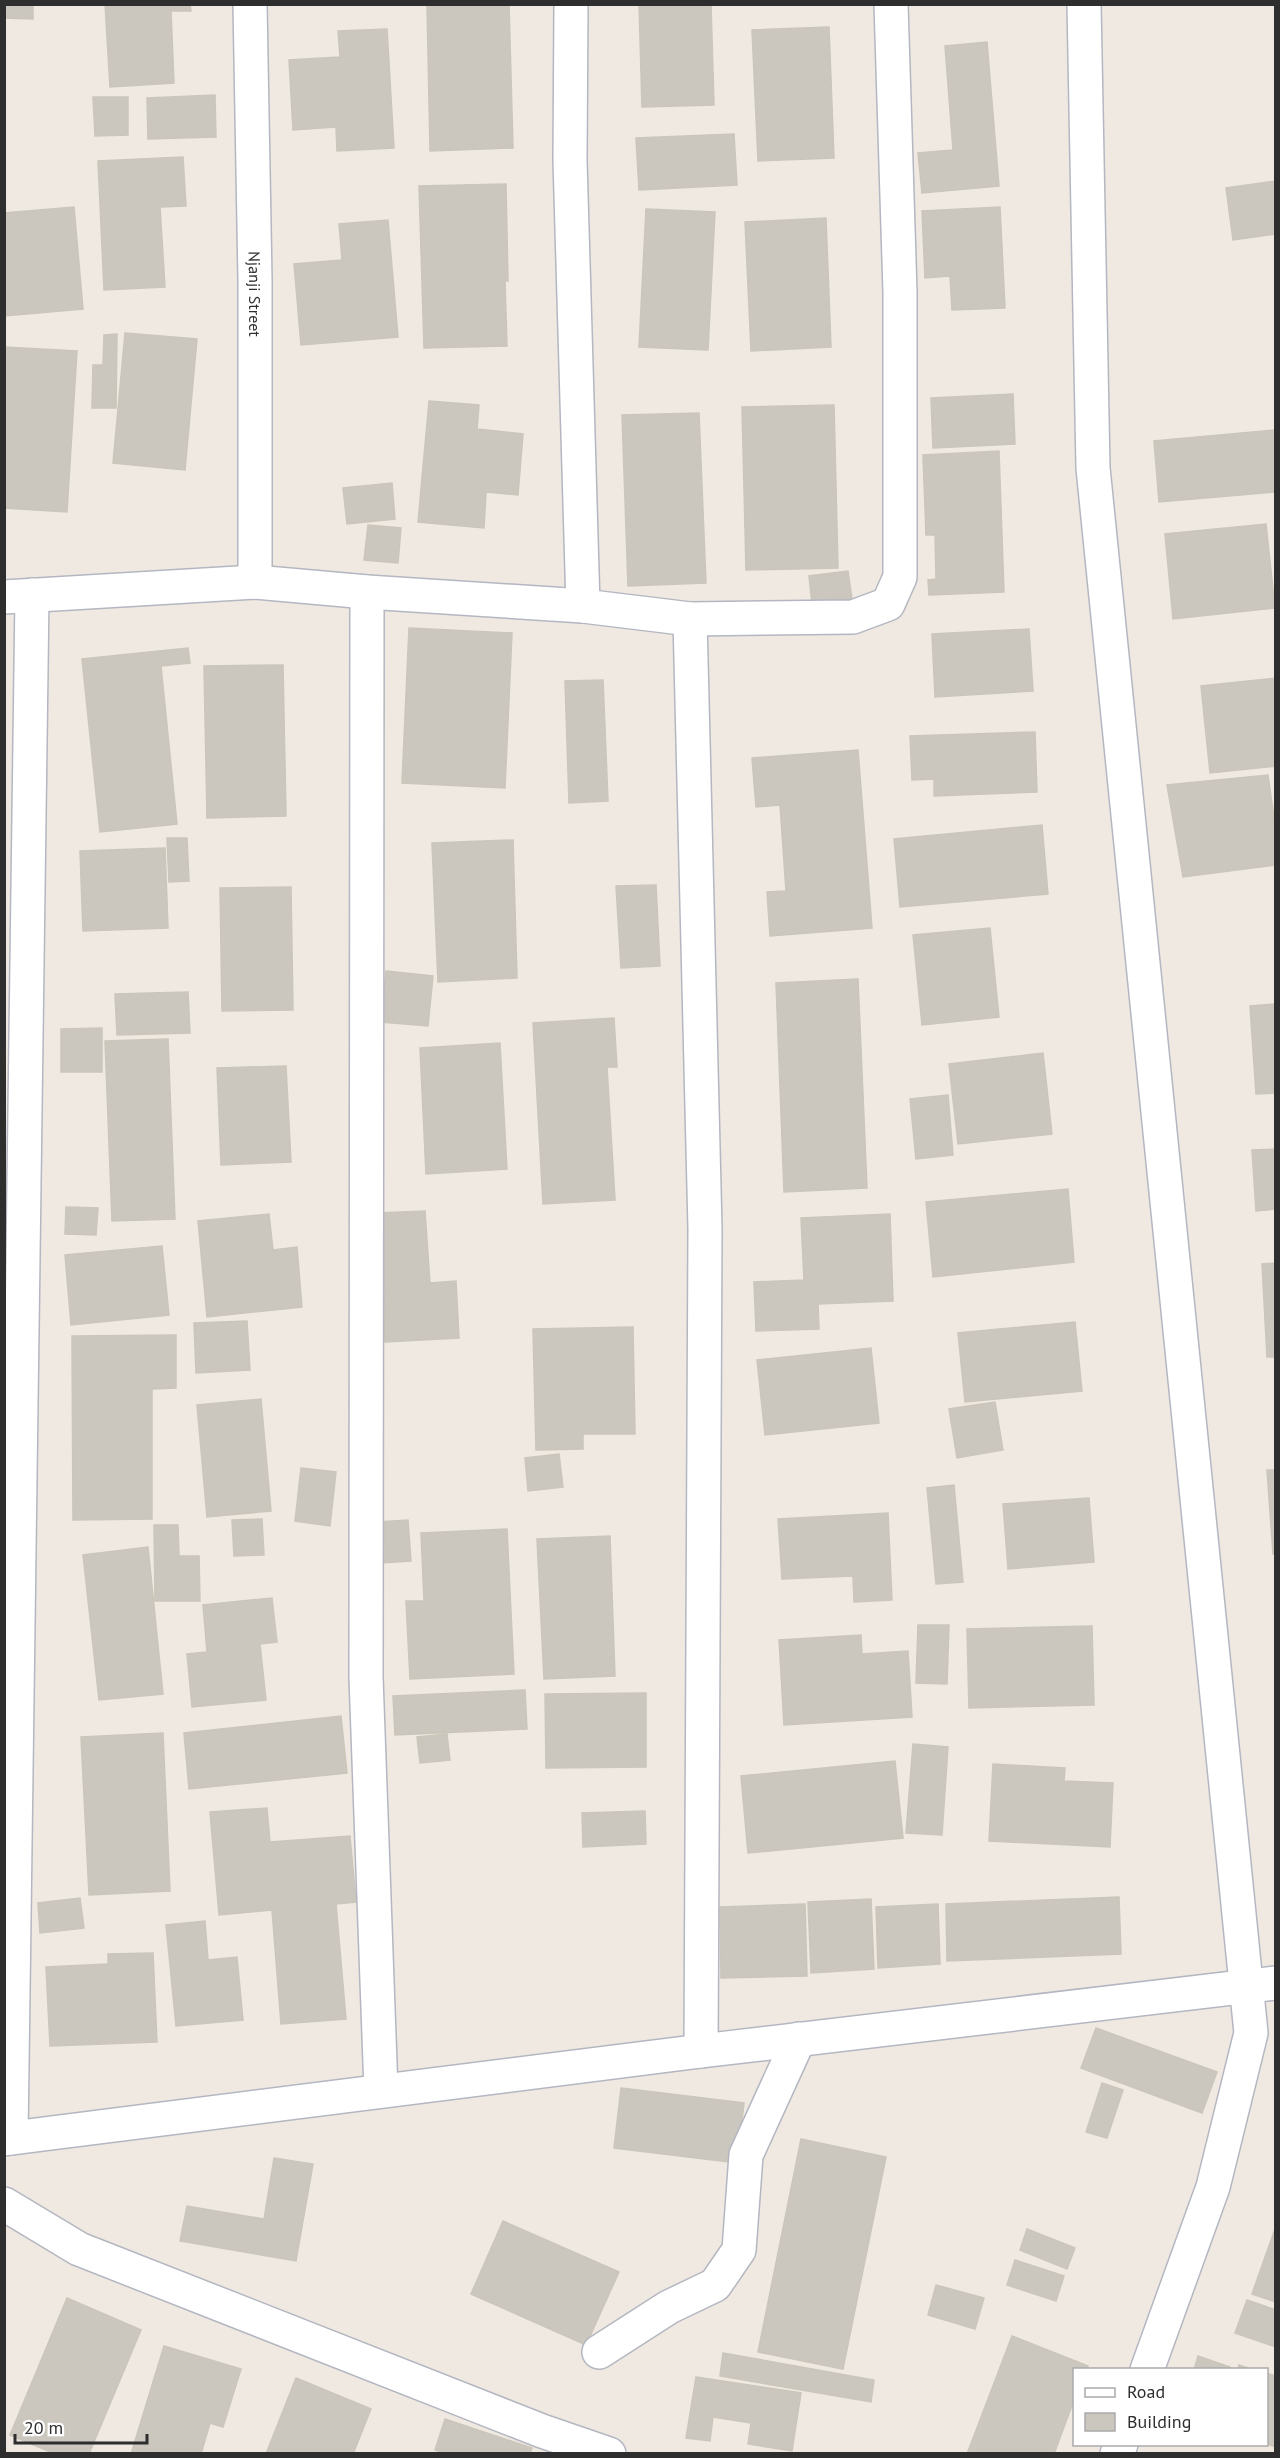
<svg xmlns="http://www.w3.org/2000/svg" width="1280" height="2458" viewBox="0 0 1280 2458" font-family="'PT Sans',sans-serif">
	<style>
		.building { fill: #cbc7bf; stroke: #cbc5ba; stroke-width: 1.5 }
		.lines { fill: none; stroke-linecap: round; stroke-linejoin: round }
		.minor-casing { stroke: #b4b7c1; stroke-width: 36 }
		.minor { stroke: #fff; stroke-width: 33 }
		.labels { text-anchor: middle; stroke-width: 6; stroke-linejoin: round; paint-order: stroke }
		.street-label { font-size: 16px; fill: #2e2e2e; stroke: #fff }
	</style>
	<rect width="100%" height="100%" fill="#efe9e1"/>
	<path class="building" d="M4,4H33V19L4,18Z
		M105,4H190L191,11H171L174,83L110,87Z
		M427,4H509L513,148L430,151Z
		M639,4H711L714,105L642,107Z
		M829,27L834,158L758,161L752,30Z
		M387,29L394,148L337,151L336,127L293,130L289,60L340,57L338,31Z
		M987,42L999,186L922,193L918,153L953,150L945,46Z
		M215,95L216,137L148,139L147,98Z
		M93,97H128V135L95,136Z
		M734,134L737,185L639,190L636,138Z
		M183,157L186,206L160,207L165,287L104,290L98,161Z
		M1276,181V234L1233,240L1226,188Z
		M506,184L508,281H505L507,346L424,348L419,186Z
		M74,207L83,309L4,316V213Z
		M1000,207L1005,308L952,310L950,276L925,278L922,211Z
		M646,209L715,212L708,350L639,347Z
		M826,218L831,347L751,351L745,222Z
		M388,220L398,337L301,345L294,264L342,260L339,224Z
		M125,333L197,339L185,470L113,463Z
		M117,334L116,408H92L93,365H103L104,335Z
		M4,347L77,351L67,512L4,508Z
		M1013,394L1015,444L933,448L931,398Z
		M429,401L479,405L477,429L523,434L518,495L486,492L484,528L418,522Z
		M834,405L838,568L746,570L742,407Z
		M699,413L706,583L628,586L622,415Z
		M1276,430V492L1159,502L1154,441Z
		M999,451L1004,592L929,595L928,580L936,579L935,535H926L923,455Z
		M392,483L395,519L347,524L343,488Z
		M1266,524L1275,608L1173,619L1165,534Z
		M368,525L401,528L398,563L364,560Z
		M848,571L852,599L812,604L809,576Z
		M409,628L512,633L505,788L402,783Z
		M1029,629L1033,691L935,697L932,634Z
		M188,648L190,663L161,666L177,824L100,832L82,659Z
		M283,665L286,816L207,818L204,666Z
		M1276,678V766L1210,773L1201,686Z
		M603,680L608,801L569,803L565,681Z
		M1035,732L1037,792L934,796V779L912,780L910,736Z
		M858,750L872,928L770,936L767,892L786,891L780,805L756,807L752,758Z
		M1268,775L1276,832V865L1183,877L1167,785Z
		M1042,825L1048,894L900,907L894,839Z
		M167,838H187L189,881L169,882Z
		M513,840L517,978L438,982L432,843Z
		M165,848L168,928L83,931L80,851Z
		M656,885L660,966L621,968L616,886Z
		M291,887L293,1010L222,1011L220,888Z
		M990,928L999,1017L922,1025L913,935Z
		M386,971L433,976L428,1026L381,1022Z
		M858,979L867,1188L784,1192L776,983Z
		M188,992L190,1033L117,1035L115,994Z
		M1276,1004V1093L1256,1094L1250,1006Z
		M614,1018L617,1067H607L615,1200L543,1204L533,1023Z
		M102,1028V1072H61V1029Z
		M168,1039L175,1219L112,1221L105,1041Z
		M500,1043L507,1169L426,1174L420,1048Z
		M1043,1053L1052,1134L958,1144L949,1064Z
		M286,1066L291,1162L221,1165L217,1068Z
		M948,1095L953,1155L916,1159L910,1099Z
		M1276,1149V1209L1256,1211L1252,1150Z
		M1068,1189L1074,1262L933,1277L926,1202Z
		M66,1207L98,1208L96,1235L65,1234Z
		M425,1211L430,1283L456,1281L459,1338L385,1342L378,1213Z
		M269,1214L273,1250L297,1247L302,1307L207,1317L198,1221Z
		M890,1214L893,1301L818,1304L819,1329L756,1331L754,1282L804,1280L801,1218Z
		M162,1246L169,1315L71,1325L65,1255Z
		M1276,1263V1357H1267L1262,1264Z
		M247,1321L250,1370L196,1373L194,1323Z
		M1075,1322L1082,1391L965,1402L958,1333Z
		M633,1327L635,1434H583V1449L536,1450L533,1329Z
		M176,1335V1388L152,1389V1519L73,1520L72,1336Z
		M871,1348L879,1423L765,1435L757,1360Z
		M261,1399L271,1511L207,1517L197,1405Z
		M995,1402L1003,1450L957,1458L949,1409Z
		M559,1454L563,1487L528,1491L525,1458Z
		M301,1468L336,1472L330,1526L295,1521Z
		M1267,1470H1276V1554H1273Z
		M954,1485L963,1582L936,1584L927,1488Z
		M1089,1498L1094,1562L1008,1569L1003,1504Z
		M888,1513L892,1600L854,1602L853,1576L782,1579L778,1519Z
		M262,1519L264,1555L234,1556L232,1520Z
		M408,1520L411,1561L381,1563L378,1522Z
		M154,1525H178L179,1556H199L200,1601H155Z
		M507,1529L514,1674L410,1679L406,1601H424L421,1533Z
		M610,1536L615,1676L544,1679L537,1539Z
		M148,1547L163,1694L99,1700L83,1555Z
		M272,1598L277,1642L260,1644L266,1700L192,1707L187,1654L207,1652L203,1605Z
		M918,1625H949L947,1684L916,1683Z
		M1092,1626L1094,1705L969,1708L967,1629Z
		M861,1635L862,1654L908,1651L912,1717L784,1725L779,1640Z
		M525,1690L527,1729L395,1735L393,1696Z
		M646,1693V1767L546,1768L545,1694Z
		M341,1716L347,1773L189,1789L184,1733Z
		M163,1733L170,1891L89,1895L81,1737Z
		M447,1734L450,1760L420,1763L417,1737Z
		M913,1744L948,1747L942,1835L906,1833Z
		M895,1761L903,1838L748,1853L741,1776Z
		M993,1764L1065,1768L1064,1781L1113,1783L1110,1847L989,1841Z
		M267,1808L270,1842L350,1836L356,1902L336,1904L346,2019L281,2024L272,1910L219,1915L210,1812Z
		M645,1811L646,1844L583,1847L582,1813Z
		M1119,1897L1121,1954L947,1961L946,1904Z
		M80,1898L84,1928L40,1933L38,1903Z
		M871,1899L874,1969L811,1973L808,1902Z
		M805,1904L807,1976L721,1978L720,1907Z
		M938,1904L940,1964L878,1968L876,1907Z
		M205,1921L208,1960L237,1957L243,2020L176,2026L166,1925Z
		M153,1953L157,2042L50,2046L46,1967L108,1964V1954Z
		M1096,2028L1217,2072L1202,2113L1081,2068Z
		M1102,2083L1123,2090L1107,2138L1086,2132Z
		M621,2088L744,2103L737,2163L614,2148Z
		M801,2139L886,2157L843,2369L758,2352Z
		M274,2158L313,2164L296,2261L180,2241L187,2206L264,2219Z
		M503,2221L619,2272L586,2345L471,2294Z
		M1276,2226V2302L1252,2294Z
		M1027,2229L1075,2248L1067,2269L1020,2250Z
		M1015,2260L1064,2276L1056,2301L1007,2285Z
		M936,2285L984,2298L975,2329L928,2315Z
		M67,2298L141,2330L89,2454H55L10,2435Z
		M1247,2300L1276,2310V2347L1235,2333Z
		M1012,2336L1088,2366L1087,2370H1074V2400L1054,2454H967Z
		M164,2346L241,2369L223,2427L210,2423L201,2454H131Z
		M723,2353L874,2380L871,2402L720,2376Z
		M1198,2356L1230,2367V2370H1194Z
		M1239,2365L1254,2370H1238Z
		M1266,2373L1276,2376V2447L1266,2444Z
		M696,2377L801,2393L792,2451L748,2444L751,2423L713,2417L710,2441L686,2438Z
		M296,2378L371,2409L353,2454H266Z
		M445,2419L532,2448L530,2454H447L435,2450Z"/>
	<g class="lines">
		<g class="minor-casing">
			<g id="minor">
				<path id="s1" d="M250,4L255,280V582"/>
				<path d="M571,4L570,160L583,606"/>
				<path d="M1084,4L1093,468L1251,2033L1213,2187L1147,2370"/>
				<path d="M367,592L366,1677L381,2091"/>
				<path d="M4,597L255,582L367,592L583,606L690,619L853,617L888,604L900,577V292L891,4"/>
				<path d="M690,619L705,1229L701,2051"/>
				<path d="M11,2138L32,595"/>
				<path d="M4,2139L701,2051L1276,1983"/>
				<path d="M4,2204L79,2249L542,2431L609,2454"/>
				<path d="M599,2352L669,2307L715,2285L739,2250L746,2155L799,2039"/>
				<path d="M1117,2454L1121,2444"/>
			</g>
		</g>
		<use href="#minor" class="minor"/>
	</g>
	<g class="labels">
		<g class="street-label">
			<text dy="6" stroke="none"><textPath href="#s1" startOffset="290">Njanji Street</textPath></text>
		</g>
	</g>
	<rect width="1280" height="2458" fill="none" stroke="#2e2e2e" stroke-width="12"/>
	<rect x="1073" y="2368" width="195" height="78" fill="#ffffff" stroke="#ababab" stroke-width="1.5"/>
	<rect x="1085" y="2388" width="30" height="9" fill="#ffffff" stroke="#ababab" stroke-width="1.5"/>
	<text x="1127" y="2398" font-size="18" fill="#2e2e2e">Road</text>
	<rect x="1085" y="2413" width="30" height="18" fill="#cbc7bf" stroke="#ababab" stroke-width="1.5"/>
	<text x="1127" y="2428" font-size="18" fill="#2e2e2e">Building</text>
	<path d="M15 2434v9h132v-9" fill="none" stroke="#2e2e2e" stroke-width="3"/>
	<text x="24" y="2434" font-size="18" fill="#2e2e2e" stroke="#ffffff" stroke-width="4.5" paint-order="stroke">20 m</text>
</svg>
